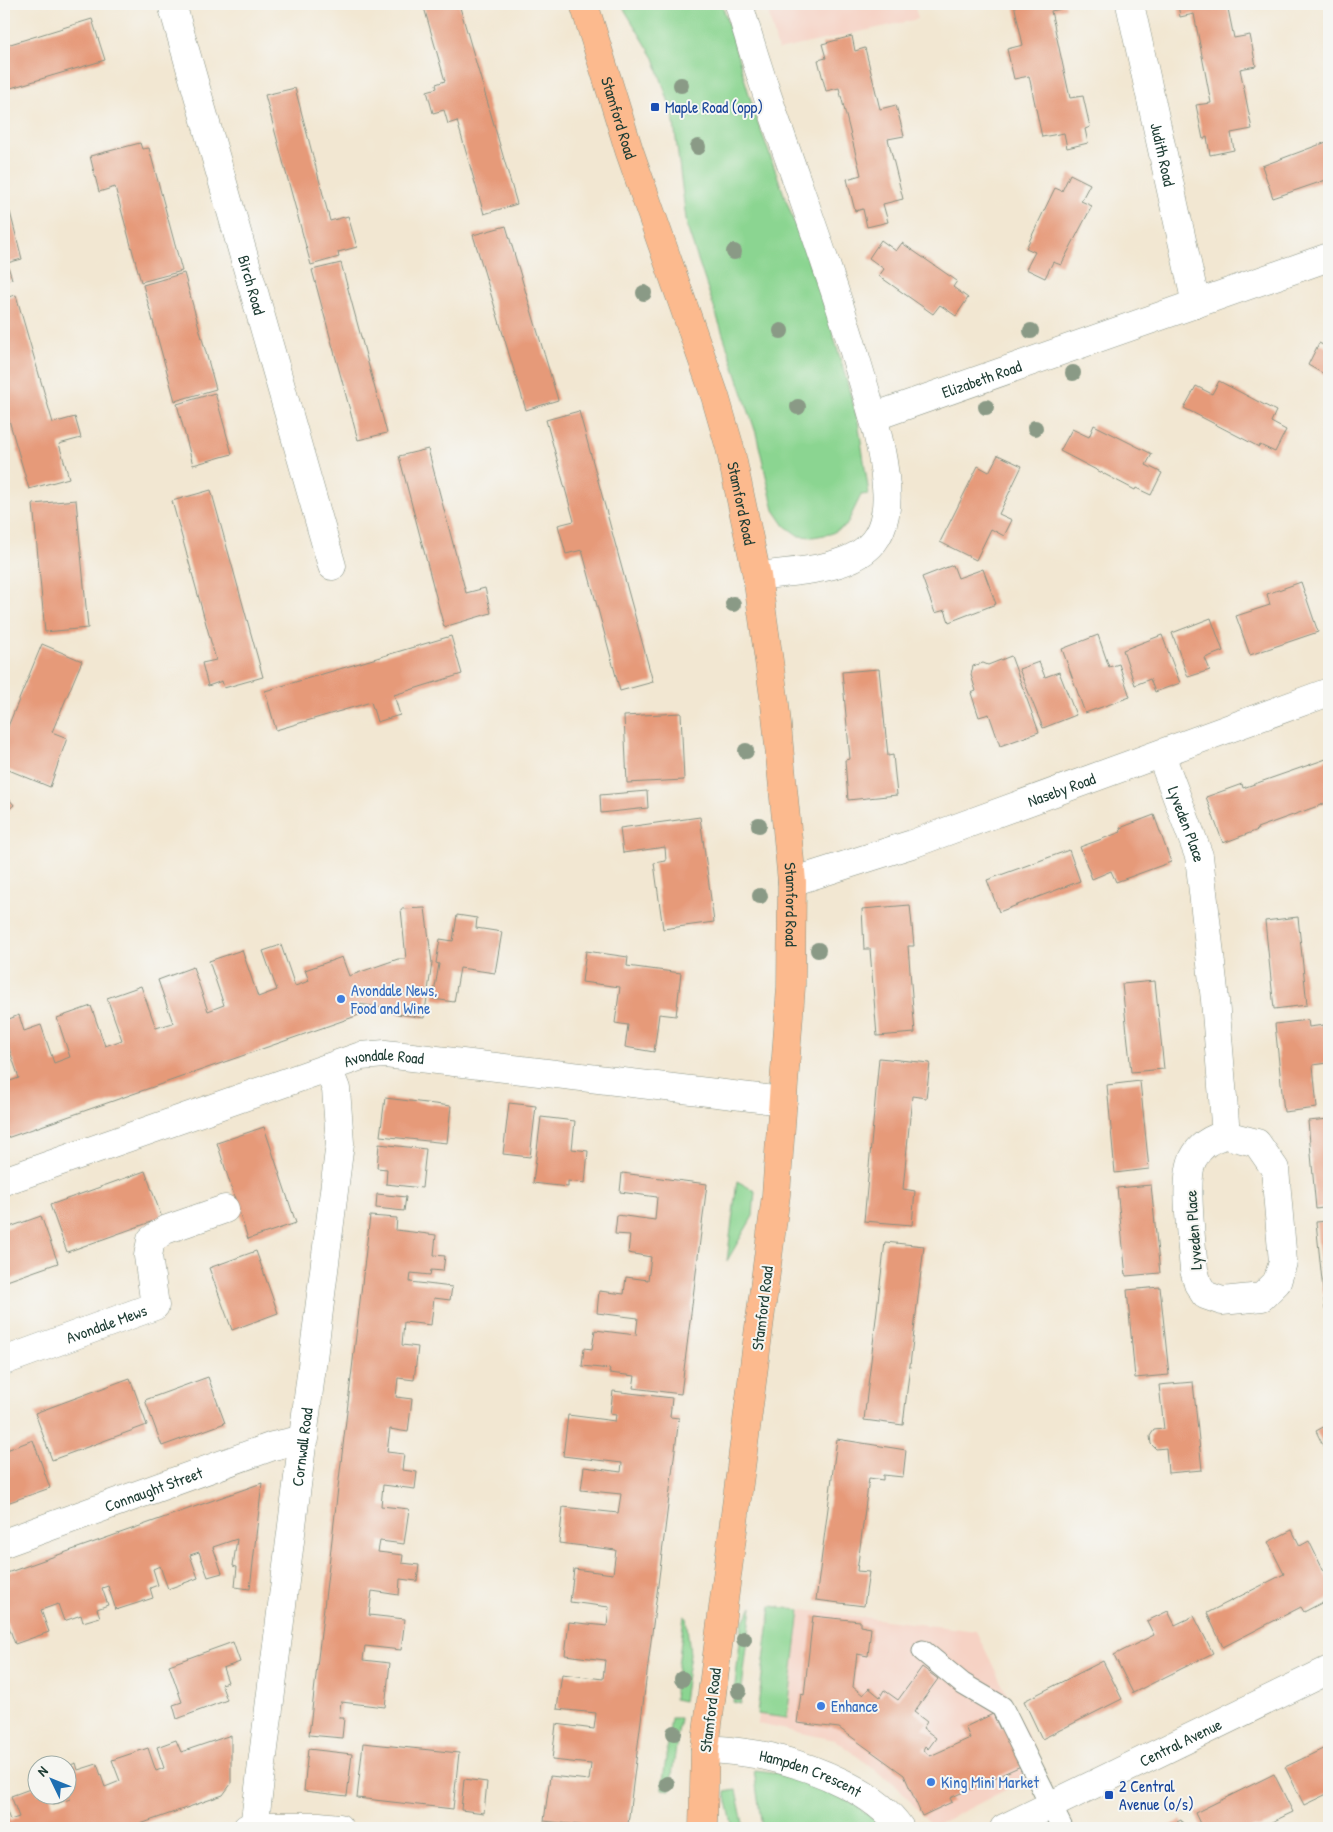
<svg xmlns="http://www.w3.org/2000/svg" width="1333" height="1832" viewBox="0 0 1333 1832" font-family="'Patrick Hand',sans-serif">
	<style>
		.built { fill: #f6d2c4 }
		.green { fill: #8bd591; stroke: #558962 }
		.building { fill: #e69a79 }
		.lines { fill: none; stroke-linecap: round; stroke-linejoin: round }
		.service-casing { stroke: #889283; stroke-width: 23 }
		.minor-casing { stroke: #889283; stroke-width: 29 }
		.primary-casing { stroke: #889283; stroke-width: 29 }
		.service { stroke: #fff; stroke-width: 21 }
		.minor { stroke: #fff; stroke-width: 28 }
		.primary { stroke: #fcba8e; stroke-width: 28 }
		.tree { fill: #8a9a86 }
		.transit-dot { fill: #1a4fb4; stroke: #f6f6f2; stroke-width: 2 }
		.shop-dot { fill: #3f7fe0; stroke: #f6f6f2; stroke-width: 2 }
		.labels { text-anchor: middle; stroke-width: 4; stroke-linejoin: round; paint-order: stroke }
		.transit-label { font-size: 16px; fill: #164399; stroke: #f6f6f2; text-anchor: start }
		.street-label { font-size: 16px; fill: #1f3d34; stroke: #f6f6f2 }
		.shop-label { font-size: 16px; fill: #366cbe; stroke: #f6f6f2; text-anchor: start }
	</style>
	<rect width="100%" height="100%" fill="#f6f6f2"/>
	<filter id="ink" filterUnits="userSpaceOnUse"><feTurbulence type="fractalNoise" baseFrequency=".02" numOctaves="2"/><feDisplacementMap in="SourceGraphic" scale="10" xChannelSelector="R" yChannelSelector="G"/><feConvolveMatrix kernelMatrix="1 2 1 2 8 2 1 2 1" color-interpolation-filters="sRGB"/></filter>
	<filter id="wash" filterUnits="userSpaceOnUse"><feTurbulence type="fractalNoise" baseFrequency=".0096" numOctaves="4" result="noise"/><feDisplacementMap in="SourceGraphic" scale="20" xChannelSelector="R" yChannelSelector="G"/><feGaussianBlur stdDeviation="1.12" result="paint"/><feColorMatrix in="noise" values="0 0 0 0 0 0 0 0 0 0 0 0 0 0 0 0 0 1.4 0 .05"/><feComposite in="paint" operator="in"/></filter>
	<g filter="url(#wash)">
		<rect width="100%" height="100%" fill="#f2e7d2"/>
		<path class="built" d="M766,4H914L918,19L778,50Z
			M771,1606L976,1631L1044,1770L933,1827L897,1786L835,1740L758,1724Z"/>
		<path class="green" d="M621,4H722L755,114L828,316L858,421L869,494L861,495L846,526L830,534L813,537L799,536L785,526L774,510L756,433L687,227L673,115L654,58Z
			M737,1181L755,1191L753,1216L727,1261Z
			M771,1606L800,1610L787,1718L757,1714Z
			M752,1607L740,1704L733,1702L742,1624Z
			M684,1616L686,1617L690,1654L683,1701L674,1699Z
			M671,1718H680L670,1790L662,1789Z
			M754,1770C799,1773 852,1795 883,1828H762Z
			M736,1790L744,1828H733L725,1792Z"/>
		<g id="blocks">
			<path class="building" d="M423,4H459L517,204L484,214L457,121L448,124L444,110L433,113L427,91L437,88L436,84L445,81Z
				M1014,4H1065L1066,8L1051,11L1070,98L1083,96L1090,127L1085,129L1088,143L1067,148L1064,133L1042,137L1029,76L1014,79L1007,49L1023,45Z
				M1178,4H1227L1234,38L1250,35L1256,66L1240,69L1252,129L1231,133L1234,150L1210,155L1207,137L1203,139L1196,105L1211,103L1194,14L1180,17Z
				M92,19L105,60L4,90V46Z
				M852,36L855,51L865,48L880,109L896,105L904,136L888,139L903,199L883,204L888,222L867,227L863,209L855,211L847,179L861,175L839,88L826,91L818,60L826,58L822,44Z
				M295,88L330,221L348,216L357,247L338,252L339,257L311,265L265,95Z
				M1329,141V179L1273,198L1262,166Z
				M140,143L142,149L149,148L182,271L141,282L115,187L99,192L90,156Z
				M1070,174L1090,184L1081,201L1092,206L1061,265L1053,262L1045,278L1026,269L1035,252L1026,248L1055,188L1062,191Z
				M10,212L22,259L7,263L12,279L4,281V214Z
				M506,226L558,400L526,410L473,235Z
				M881,240L896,251L902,243L957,281L953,287L968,298L956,316L940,305L933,314L879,276L884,269L869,258Z
				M341,263L387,433L358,440L312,270Z
				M184,273L216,389L175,401L143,285Z
				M16,295L53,423L75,417L81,438L59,444L69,478L29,489L4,403V298Z
				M1319,343L1329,348V377L1308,365Z
				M1219,381L1276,411L1271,422L1286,430L1275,452L1260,445L1259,447L1184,408L1196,386L1212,394Z
				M215,393L232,454L193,465L177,404Z
				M579,411L653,682L620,691L582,550L566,554L558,525L574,521L546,420Z
				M1094,425L1152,454L1146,465L1162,473L1151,495L1136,488L1135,490L1060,451L1072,429L1089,437Z
				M428,449L466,593L485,588L491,613L444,627L399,456Z
				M998,455L1022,466L999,514L1012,520L1004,536L991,529L976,560L940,542L978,466L989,472Z
				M211,490L263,677L224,688L222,681L208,686L202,663L216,660L172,501Z
				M76,500L88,628L45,632L33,504Z
				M953,565L958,578L983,569L996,604L949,622L945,610L935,613L922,577Z
				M1301,582L1318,632L1250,655L1236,616L1270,605L1267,594Z
				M1211,618L1223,651L1205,658L1210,670L1188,677L1172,633Z
				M1098,635L1109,667L1119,664L1130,697L1085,713L1062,649Z
				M1162,635L1180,683L1155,692L1150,679L1135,685L1123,650Z
				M451,636L462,674L394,695L400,715L377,722L371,702L276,730L265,691Z
				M42,644L82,661L52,732L67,738L50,787L4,768V736Z
				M1011,656L1039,732L1000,746L989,714L979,717L971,693L976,691L971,675L973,666L983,663L988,665Z
				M1039,662L1045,677L1059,672L1076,715L1043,728L1019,669Z
				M879,669L888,756L893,755L897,795L848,800L845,760L850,759L842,672Z
				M681,713L684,780L627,783L624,716Z
				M1329,758V802L1257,828L1258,830L1223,843L1206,797L1242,784L1243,788Z
				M647,791L648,808L601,813L600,795Z
				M4,793L14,805L4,814Z
				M1154,815L1171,862L1116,882L1111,871L1092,879L1080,847L1121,832L1120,828Z
				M700,817L714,922L663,929L654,863L666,861L665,847L623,853L620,828Z
				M1069,850L1080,881L999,912L987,880Z
				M910,905L914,946H908L915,1033L877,1036L870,949H864L862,909Z
				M425,908L432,963L424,1018L391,1013V1009L359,1004L362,1014L4,1139V1083L19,1078L5,1037L4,1021L19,1015L24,1031L41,1025L54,1063L70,1057L57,1018L91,1006L105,1046L114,1043L122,1040L107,998L141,986L156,1028L173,1023L158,980L193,967L208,1011L224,1005L209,961L242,950L258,997L277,990L263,951L281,945L295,986L309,981L305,970L342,957L349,976L398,959H406L401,909Z
				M457,915L477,918L476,928L502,932L495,973L460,968L454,1002L433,999L439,964L436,963L440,939L453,941Z
				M1298,917L1307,1005L1274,1009L1265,921Z
				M586,951L628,957L627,966L681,973L676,1016L659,1014L654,1052L625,1047L628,1025L615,1023L620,987L582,982Z
				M1155,981L1164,1069L1131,1072L1122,984Z
				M1308,1020L1309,1027L1324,1025L1328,1063L1313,1065L1317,1108L1284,1112L1275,1024Z
				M879,1058L930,1063L926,1098L912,1096L903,1189L915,1191L912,1225L864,1221Z
				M1140,1081L1149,1169L1115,1173L1107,1085Z
				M385,1098L451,1106L447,1143L380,1136Z
				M509,1103L536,1106L530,1157L503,1154Z
				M541,1117L575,1121L572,1149L588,1151L585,1183L568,1181V1187L533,1183Z
				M1329,1119V1207L1316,1209L1308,1121Z
				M264,1127L296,1223L248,1239L217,1143Z
				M379,1144L426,1149L422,1188L386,1184L387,1169L377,1168Z
				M145,1171L162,1218L67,1252L50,1205Z
				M622,1173L707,1184L681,1394L633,1388L635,1376L609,1373L610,1369L582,1366L584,1348L592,1349L595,1330L636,1335L638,1318L597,1313L599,1291L624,1294L626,1277L648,1280L651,1257L628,1253L630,1235L615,1234L617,1215L655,1220L657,1197L620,1192Z
				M1151,1185L1160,1273L1126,1276L1117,1188Z
				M377,1194L406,1197L404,1211L376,1208Z
				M41,1216L58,1263L4,1282V1229Z
				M370,1216L397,1218L396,1230L436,1235L434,1255L445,1256L443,1271L431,1270L430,1275L411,1273L410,1282L452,1287L450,1300L434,1298L431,1325L404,1322L402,1345L418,1347L414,1380L398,1378L396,1397L412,1399L408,1432L390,1429L387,1452L404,1454L402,1470L417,1472L415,1489L383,1485L381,1506L409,1509L404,1544L380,1541L378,1552L403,1555L402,1563L419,1565L417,1581L400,1579L399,1595L372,1591L369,1615L405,1619L401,1650L365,1646L363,1660L390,1663L385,1707L341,1702L339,1718H344L342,1738L309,1735Z
				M1329,1221V1310H1325L1316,1222Z
				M885,1242L924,1246L903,1425L864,1420Z
				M256,1251L278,1313L232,1330L209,1268Z
				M1160,1287L1169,1375L1135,1378L1127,1290Z
				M208,1377L225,1423L162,1446L145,1400Z
				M130,1378L147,1425L52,1460L35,1413Z
				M1193,1382L1202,1470L1168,1473L1166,1448L1156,1449L1151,1444L1150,1436L1154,1430L1164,1429L1159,1385Z
				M613,1391L672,1398L670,1417L679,1418L628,1824L622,1828H604L544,1821L550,1776L589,1780L590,1773L591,1764L552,1760L556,1724L594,1729L596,1713L557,1709L562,1674L603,1679L605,1660L565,1655L569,1622L607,1626L609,1607L570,1602L574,1569L613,1574L616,1550L559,1543L563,1507L618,1513L621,1494L581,1490L584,1467L621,1472L622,1463L563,1456L568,1415L615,1421L616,1415L610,1414Z
				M1329,1424V1458L1316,1431Z
				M837,1439L906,1450L903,1477L883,1475V1480L869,1478L857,1571L869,1572L864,1606L816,1600Z
				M33,1440L50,1488L4,1504V1451Z
				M262,1483L250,1589L235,1587L237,1567L233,1566L237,1539L213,1547L222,1573L208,1577L199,1552L190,1555L198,1578L168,1589L160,1566L153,1569L158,1585L150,1588L153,1598L116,1610L108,1586L102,1588L108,1605L97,1609L100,1617L83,1622L81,1615L64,1621L58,1604L41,1610L49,1632L15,1644L7,1621L4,1622V1574Z
				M1292,1530L1300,1546L1309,1541L1329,1582V1599L1304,1612L1301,1607L1223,1647L1207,1613L1284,1574L1268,1542Z
				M1168,1611L1175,1625L1194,1616L1213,1653L1133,1693L1114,1655L1154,1635L1147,1621Z
				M813,1616L860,1621V1626L871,1628L868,1656L857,1654L853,1687L863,1695L869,1688L880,1697L884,1690L898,1700L922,1667L938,1679L914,1712L927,1722L923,1728L936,1738L928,1749L925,1746L923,1750L930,1756L970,1738L965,1727L993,1714L1000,1729L1005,1726L1023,1765L950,1798L952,1802L922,1816L904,1775L839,1728L797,1723L801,1694L804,1695Z
				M233,1642L240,1662L223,1668L228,1682L221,1684L227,1700L177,1719L173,1705L182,1702L169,1665Z
				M1103,1661L1122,1699L1042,1739L1024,1701Z
				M231,1735V1784L223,1795L129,1828H4V1804L10,1820L19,1817L11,1796L38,1786V1794H50L53,1805L70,1799L68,1791V1766L76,1763L78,1770L97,1764L105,1787L120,1781L112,1760L148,1748L156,1771L164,1768L157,1747L176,1740L181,1752Z
				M363,1743L459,1753L453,1809L357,1798Z
				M1329,1746V1793L1304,1805L1285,1767Z
				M308,1749L352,1754L347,1796L304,1791Z
				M1274,1774L1293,1812L1259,1828H1202L1195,1813Z
				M464,1779L487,1782L484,1813L461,1810Z
				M1181,1820L1185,1828H1165Z"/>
		</g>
	</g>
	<g filter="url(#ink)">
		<use href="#blocks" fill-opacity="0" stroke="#889283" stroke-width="1"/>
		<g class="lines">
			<g class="service-casing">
				<path id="service" d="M923,1651L963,1684L1002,1707L1062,1828"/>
			</g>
			<g class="minor-casing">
				<g id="minor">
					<path id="s1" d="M172,4L332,566"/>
					<path d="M739,4C773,125 822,241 857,362C869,403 883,444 886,487C888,504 885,527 874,541C851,571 792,571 757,576"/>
					<path id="s2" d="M1130,4L1196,304"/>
					<path id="s3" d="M873,417L1329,257"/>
					<path id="s4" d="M1161,755L1199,856L1215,1000L1226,1135"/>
					<path id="s5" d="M792,882L912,844L1329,692"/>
					<path d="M1226,1135L1257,1143L1275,1169L1283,1262L1277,1282L1262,1297L1222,1301L1205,1295L1198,1284L1194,1270C1192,1246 1183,1178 1193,1159C1200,1145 1211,1138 1226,1135Z"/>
					<path id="s6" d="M4,1181L361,1056L385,1054L412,1057L783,1101"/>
					<path id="s7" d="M4,1361L155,1306L148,1256L151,1240L165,1230L225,1209"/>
					<path id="s8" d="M4,1543L273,1446L305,1439"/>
					<path id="s9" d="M705,1748C727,1751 752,1752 774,1758C815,1768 876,1792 900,1828"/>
					<path d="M247,1828L255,1826H319L339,1828"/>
					<path id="s10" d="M254,1828L340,1143L336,1089L328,1068"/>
					<path id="s11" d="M1004,1828L1329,1670"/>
				</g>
			</g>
			<g class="primary-casing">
				<g id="primary">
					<path id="s12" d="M584,4L629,150L715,396L730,448L757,576L775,704L792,882L791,987L776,1195L705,1748L703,1828"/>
				</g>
			</g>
			<use href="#service" class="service"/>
			<use href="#minor" class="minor"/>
			<use href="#primary" class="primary"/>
		</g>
		<g class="tree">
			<circle cx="681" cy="85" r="8"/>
			<circle cx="698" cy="147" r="8"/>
			<circle cx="734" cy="252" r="8"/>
			<circle cx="644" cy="293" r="8"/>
			<circle cx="781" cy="331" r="8"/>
			<circle cx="1031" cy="331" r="8"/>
			<circle cx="1073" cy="373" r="8"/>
			<circle cx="798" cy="407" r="8"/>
			<circle cx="986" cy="407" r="8"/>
			<circle cx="1035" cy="428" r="8"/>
			<circle cx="733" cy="604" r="8"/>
			<circle cx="746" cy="751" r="8"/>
			<circle cx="759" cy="825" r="8"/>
			<circle cx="760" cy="896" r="8"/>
			<circle cx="818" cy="950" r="8"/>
			<circle cx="744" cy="1639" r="8"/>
			<circle cx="682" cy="1679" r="8"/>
			<circle cx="739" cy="1691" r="8"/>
			<circle cx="674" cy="1733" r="8"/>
			<circle cx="667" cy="1784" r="8"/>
		</g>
	</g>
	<g class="transit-dot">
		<rect x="650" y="102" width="10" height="10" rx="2.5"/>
		<rect x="1104" y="1790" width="10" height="10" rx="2.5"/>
	</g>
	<g class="shop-dot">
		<circle cx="341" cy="999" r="5"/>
		<circle cx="821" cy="1706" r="5"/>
		<circle cx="931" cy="1782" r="5"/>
	</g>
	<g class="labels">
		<g class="transit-label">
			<text x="665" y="113">Maple Road (opp)</text>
			<text x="1119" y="1792">2 Central<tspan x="1119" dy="18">Avenue (o/s)</tspan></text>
		</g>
		<g class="street-label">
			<text dy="6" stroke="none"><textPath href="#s12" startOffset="119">Stamford Road</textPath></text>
			<text dy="6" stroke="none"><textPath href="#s2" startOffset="154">Judith Road</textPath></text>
			<text dy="6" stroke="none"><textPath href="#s1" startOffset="292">Birch Road</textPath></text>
			<text dy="6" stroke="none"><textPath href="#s3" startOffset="115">Elizabeth Road</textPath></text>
			<text dy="6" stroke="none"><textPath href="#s12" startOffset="524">Stamford Road</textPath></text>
			<text dy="6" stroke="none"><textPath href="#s5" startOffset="285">Naseby Road</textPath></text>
			<text dy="6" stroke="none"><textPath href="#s4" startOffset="74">Lyveden Place</textPath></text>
			<text dy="6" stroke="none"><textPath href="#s12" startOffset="929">Stamford Road</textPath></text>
			<text dy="6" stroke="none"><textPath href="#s6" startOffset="401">Avondale Road</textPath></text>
			<text transform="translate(1193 1230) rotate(-94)" y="6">Lyveden Place</text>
			<text transform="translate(762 1308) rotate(-83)" y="6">Stamford Road</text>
			<text dy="6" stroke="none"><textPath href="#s7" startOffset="109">Avondale Mews</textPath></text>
			<text dy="6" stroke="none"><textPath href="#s10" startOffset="384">Cornwall Road</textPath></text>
			<text dy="6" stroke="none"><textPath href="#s8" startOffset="159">Connaught Street</textPath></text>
			<text transform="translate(710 1710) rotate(-83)" y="6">Stamford Road</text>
			<text dy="6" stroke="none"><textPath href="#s11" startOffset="196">Central Avenue</textPath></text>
			<text dy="6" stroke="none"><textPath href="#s9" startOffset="109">Hampden Crescent</textPath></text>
		</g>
		<g class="shop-label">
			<text x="351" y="996">Avondale News,<tspan x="351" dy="18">Food and Wine</tspan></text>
			<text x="831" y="1712">Enhance</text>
			<text x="941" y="1788">King Mini Market</text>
		</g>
	</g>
	<rect width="1333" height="1832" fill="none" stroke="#f6f6f2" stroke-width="20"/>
	<g transform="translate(52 1780) rotate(313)"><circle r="24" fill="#f6f6f2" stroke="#a0aca6"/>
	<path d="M0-4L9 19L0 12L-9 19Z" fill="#1f6fb2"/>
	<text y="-8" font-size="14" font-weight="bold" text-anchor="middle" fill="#1f3d34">N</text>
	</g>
</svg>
